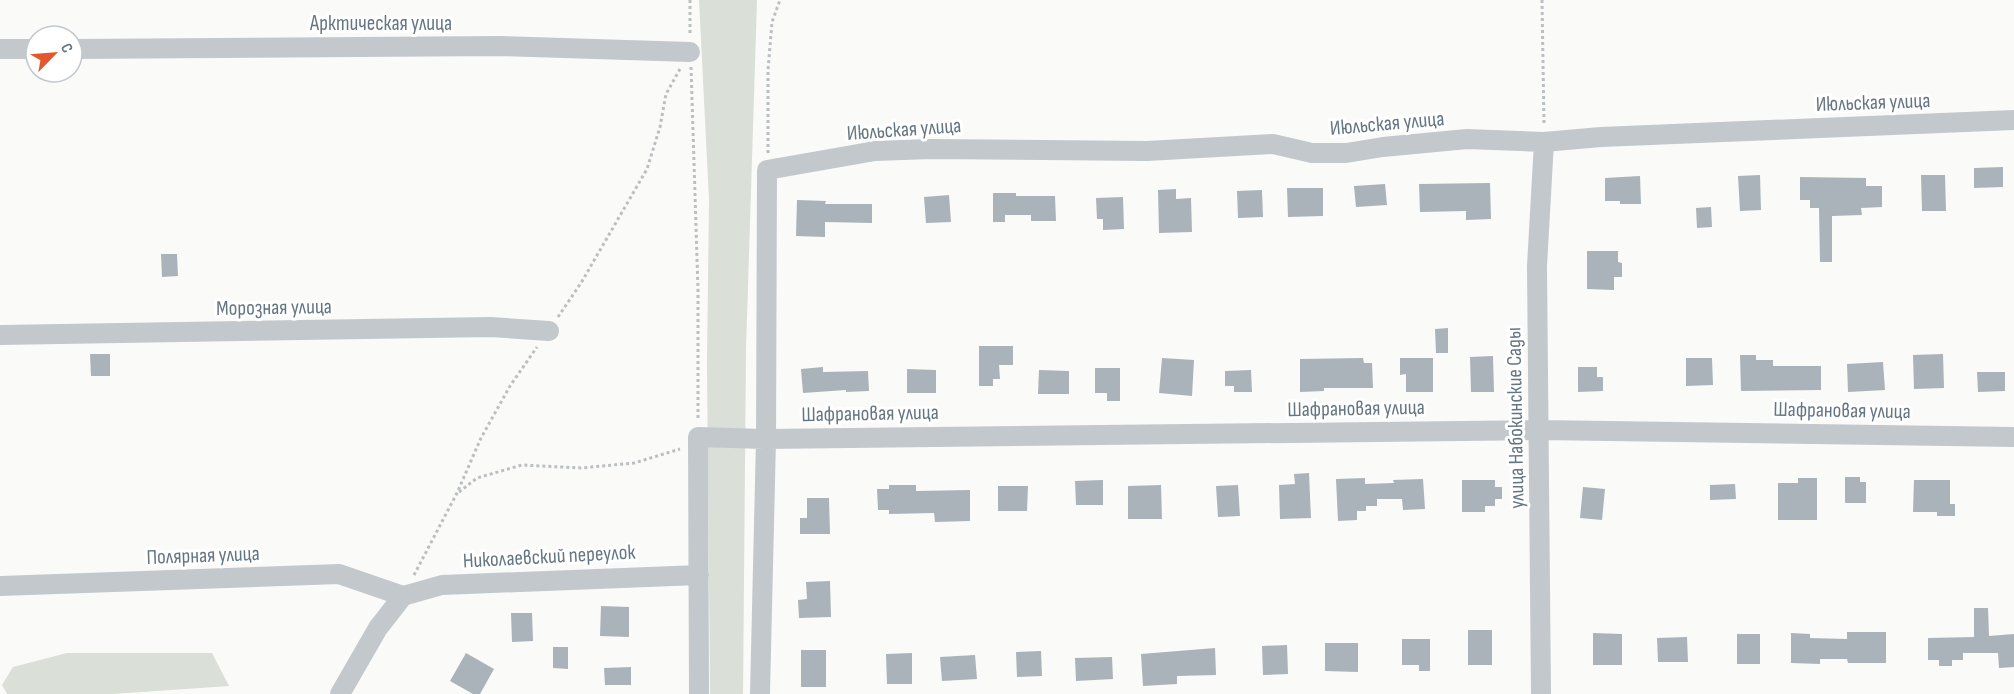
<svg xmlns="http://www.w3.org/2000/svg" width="2014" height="694" viewBox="0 0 2014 694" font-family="'Sofia Sans Condensed',sans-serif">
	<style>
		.green { fill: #dadfd7 }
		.building { fill: #aab3b9 }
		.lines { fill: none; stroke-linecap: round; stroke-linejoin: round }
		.path { stroke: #bbbfc2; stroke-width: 3; stroke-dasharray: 3 3; stroke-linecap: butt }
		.minor { stroke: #c3c8cc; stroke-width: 20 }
		.labels { text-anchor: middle; stroke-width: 6; stroke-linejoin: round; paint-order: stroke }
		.street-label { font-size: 21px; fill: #657683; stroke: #fff }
	</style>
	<rect width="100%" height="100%" fill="#fafaf8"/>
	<path class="green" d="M699,0H757L746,350L743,694H710L707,361L709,200Z
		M67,653H212L229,686L113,694H7L2,685L13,667Z"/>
	<path class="building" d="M2003,167V187L1974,188V168Z
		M1760,175L1761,210L1740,211L1738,176Z
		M1921,175H1945L1946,211H1922Z
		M1640,176L1641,204H1620V201H1605V178Z
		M1800,177L1866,178V186H1882V207L1861,208L1862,215L1832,216V262H1820L1819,208H1810V200H1800Z
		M1490,183L1491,219L1466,220V211L1420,212L1419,184Z
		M1385,184L1387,205L1356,207L1354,186Z
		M1287,188H1323V216L1288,217Z
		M1176,189V199L1191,198L1192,232L1159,233L1158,190Z
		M1262,190L1263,217L1238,218L1237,191Z
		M993,193H1016V196H1055L1056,221H1031V215H1005V222H993Z
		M949,195L951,222L926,223L924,197Z
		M1123,197L1124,229L1103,230V219H1097L1096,198Z
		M797,200L826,201L825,204H872V223L825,222V237L796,236Z
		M1711,207L1712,227L1697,228L1696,208Z
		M1587,251H1618V262L1622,263V277H1614V290L1587,289Z
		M161,254H177L178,276L162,277Z
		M1448,328V353H1436L1435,329Z
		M979,346H1013V365H999L1000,379H993V386H979Z
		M90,354H110V376H91Z
		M1943,354L1944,388L1914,389L1913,355Z
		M1740,355H1756V360H1773V366H1821V390L1741,391Z
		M1493,356L1494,392H1471L1470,357Z
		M1162,358L1194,360L1192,396L1159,393Z
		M1363,358L1364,363H1372L1373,388H1324V391L1300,392V359Z
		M1400,358H1433V392H1406V374L1400,375Z
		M1686,358H1712L1713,385L1686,386Z
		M1883,362L1885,390L1848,392L1847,364Z
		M823,367V372L868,371L869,391L846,392V390L803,393L801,369Z
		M1578,367H1597V377H1603V391L1578,392Z
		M1095,368H1120V401H1107V393H1095Z
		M907,369L936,370V393H907Z
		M1039,370L1069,371V394H1038Z
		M1251,370L1252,392H1234V386H1225V371Z
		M1977,372H2005V391L1978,392Z
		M1309,473L1311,518L1280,519L1279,485L1295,484L1294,474Z
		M1845,477H1860V482H1866V503H1845Z
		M1365,478V484L1394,483L1393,480L1423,479L1425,509L1403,510L1402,499H1377V506H1366V511H1357V520L1338,521L1336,479Z
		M1798,478H1817V520H1778V483H1798Z
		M1103,480V505H1076L1075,481Z
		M1462,480H1495V487H1502V499H1495V506H1485V512H1462Z
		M1914,480H1950V504H1955V516H1937V512H1913Z
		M1735,484L1736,499L1710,500V485Z
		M889,485H916V491L970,490V521L935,522L934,513L889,514V510H878L877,489H889Z
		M1161,485L1162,519H1128V486Z
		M1238,485L1240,516L1218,517L1216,486Z
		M998,486H1028L1027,511H998Z
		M1583,487L1605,489L1602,520L1580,518Z
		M807,498H829L830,534H800V518H807Z
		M830,581L831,617L799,618L798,600L807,599L806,582Z
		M601,606L629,607V637L600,636Z
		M1974,608H1988L1989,636L2014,634V667L1999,668L1998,653H1963V660H1952V666H1939V660H1928V638L1974,637Z
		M511,613H532L533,641L512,642Z
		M1468,630H1492V665H1468Z
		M1847,632H1886V663H1848L1847,659H1820V664L1791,663V633L1810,634V638L1847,639Z
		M1593,633L1622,634V665H1593Z
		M1737,634H1760V664H1737Z
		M1687,637L1688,662H1658L1657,638Z
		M1402,639H1430V671H1419V665H1402Z
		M1325,643H1358V672L1325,671Z
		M1287,645L1288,674L1263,675L1262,646Z
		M553,647H568V669L553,668Z
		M1215,648L1216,675L1177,676V684L1143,686L1141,654Z
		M801,650H826V687H801Z
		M1041,651L1042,676L1017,677L1016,652Z
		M466,653L494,669L480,694H473L450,681Z
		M912,653V684H887L886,654Z
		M975,655L977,679L942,681L940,657Z
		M1112,657L1113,679L1076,681L1075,658Z
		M631,667V685H605L604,668Z"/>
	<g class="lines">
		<path class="path" d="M690,0V36
			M1542,0L1544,125
			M691,67L698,290V420
			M768,153V70L772,22L780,0
			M558,317L581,283L647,169L660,127L666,94L680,69
			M459,492L477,478L522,465L581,468L634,463L680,449
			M414,575L457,493L481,438L510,386L537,347"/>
		<path class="minor" d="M0,49H36
			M72,49L500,46L690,52
			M0,335L491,327L549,331
			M0,586L339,574L403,596
			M403,596L442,585L699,575
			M340,694L378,628L403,596
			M699,694L698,437L766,439L1540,430L2014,437
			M760,694L766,439L767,170L875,151L931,149L1147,151L1273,144L1312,153H1346L1383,147L1467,139L1544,142L1601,137L2014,120
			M1541,694L1537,266L1544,142"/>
	</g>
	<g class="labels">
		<g class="street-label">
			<text x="381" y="30">Арктическая улица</text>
			<text transform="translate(1873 102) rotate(-2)" y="7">Июльская улица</text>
			<text transform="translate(1387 123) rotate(-5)" y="7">Июльская улица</text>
			<text transform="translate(904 129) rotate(-4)" y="7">Июльская улица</text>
			<text transform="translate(274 307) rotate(-1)" y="7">Морозная улица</text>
			<text transform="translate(1356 408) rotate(-1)" y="7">Шафрановая улица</text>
			<text transform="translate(1842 410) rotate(1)" y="7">Шафрановая улица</text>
			<text transform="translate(870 413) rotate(-1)" y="7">Шафрановая улица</text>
			<text transform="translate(1515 418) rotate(-91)" y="7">улица Набокинские Сады</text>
			<text transform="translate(203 555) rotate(-2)" y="7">Полярная улица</text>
			<text transform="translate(549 556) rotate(-3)" y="7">Николаевский переулок</text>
		</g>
	</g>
	<g transform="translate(54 54) rotate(65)"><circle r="28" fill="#ffffff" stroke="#c1c8cd" stroke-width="1.5"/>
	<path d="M0-4.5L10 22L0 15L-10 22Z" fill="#e4572e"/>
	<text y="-9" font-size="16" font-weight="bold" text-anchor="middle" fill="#657683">С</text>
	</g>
</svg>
